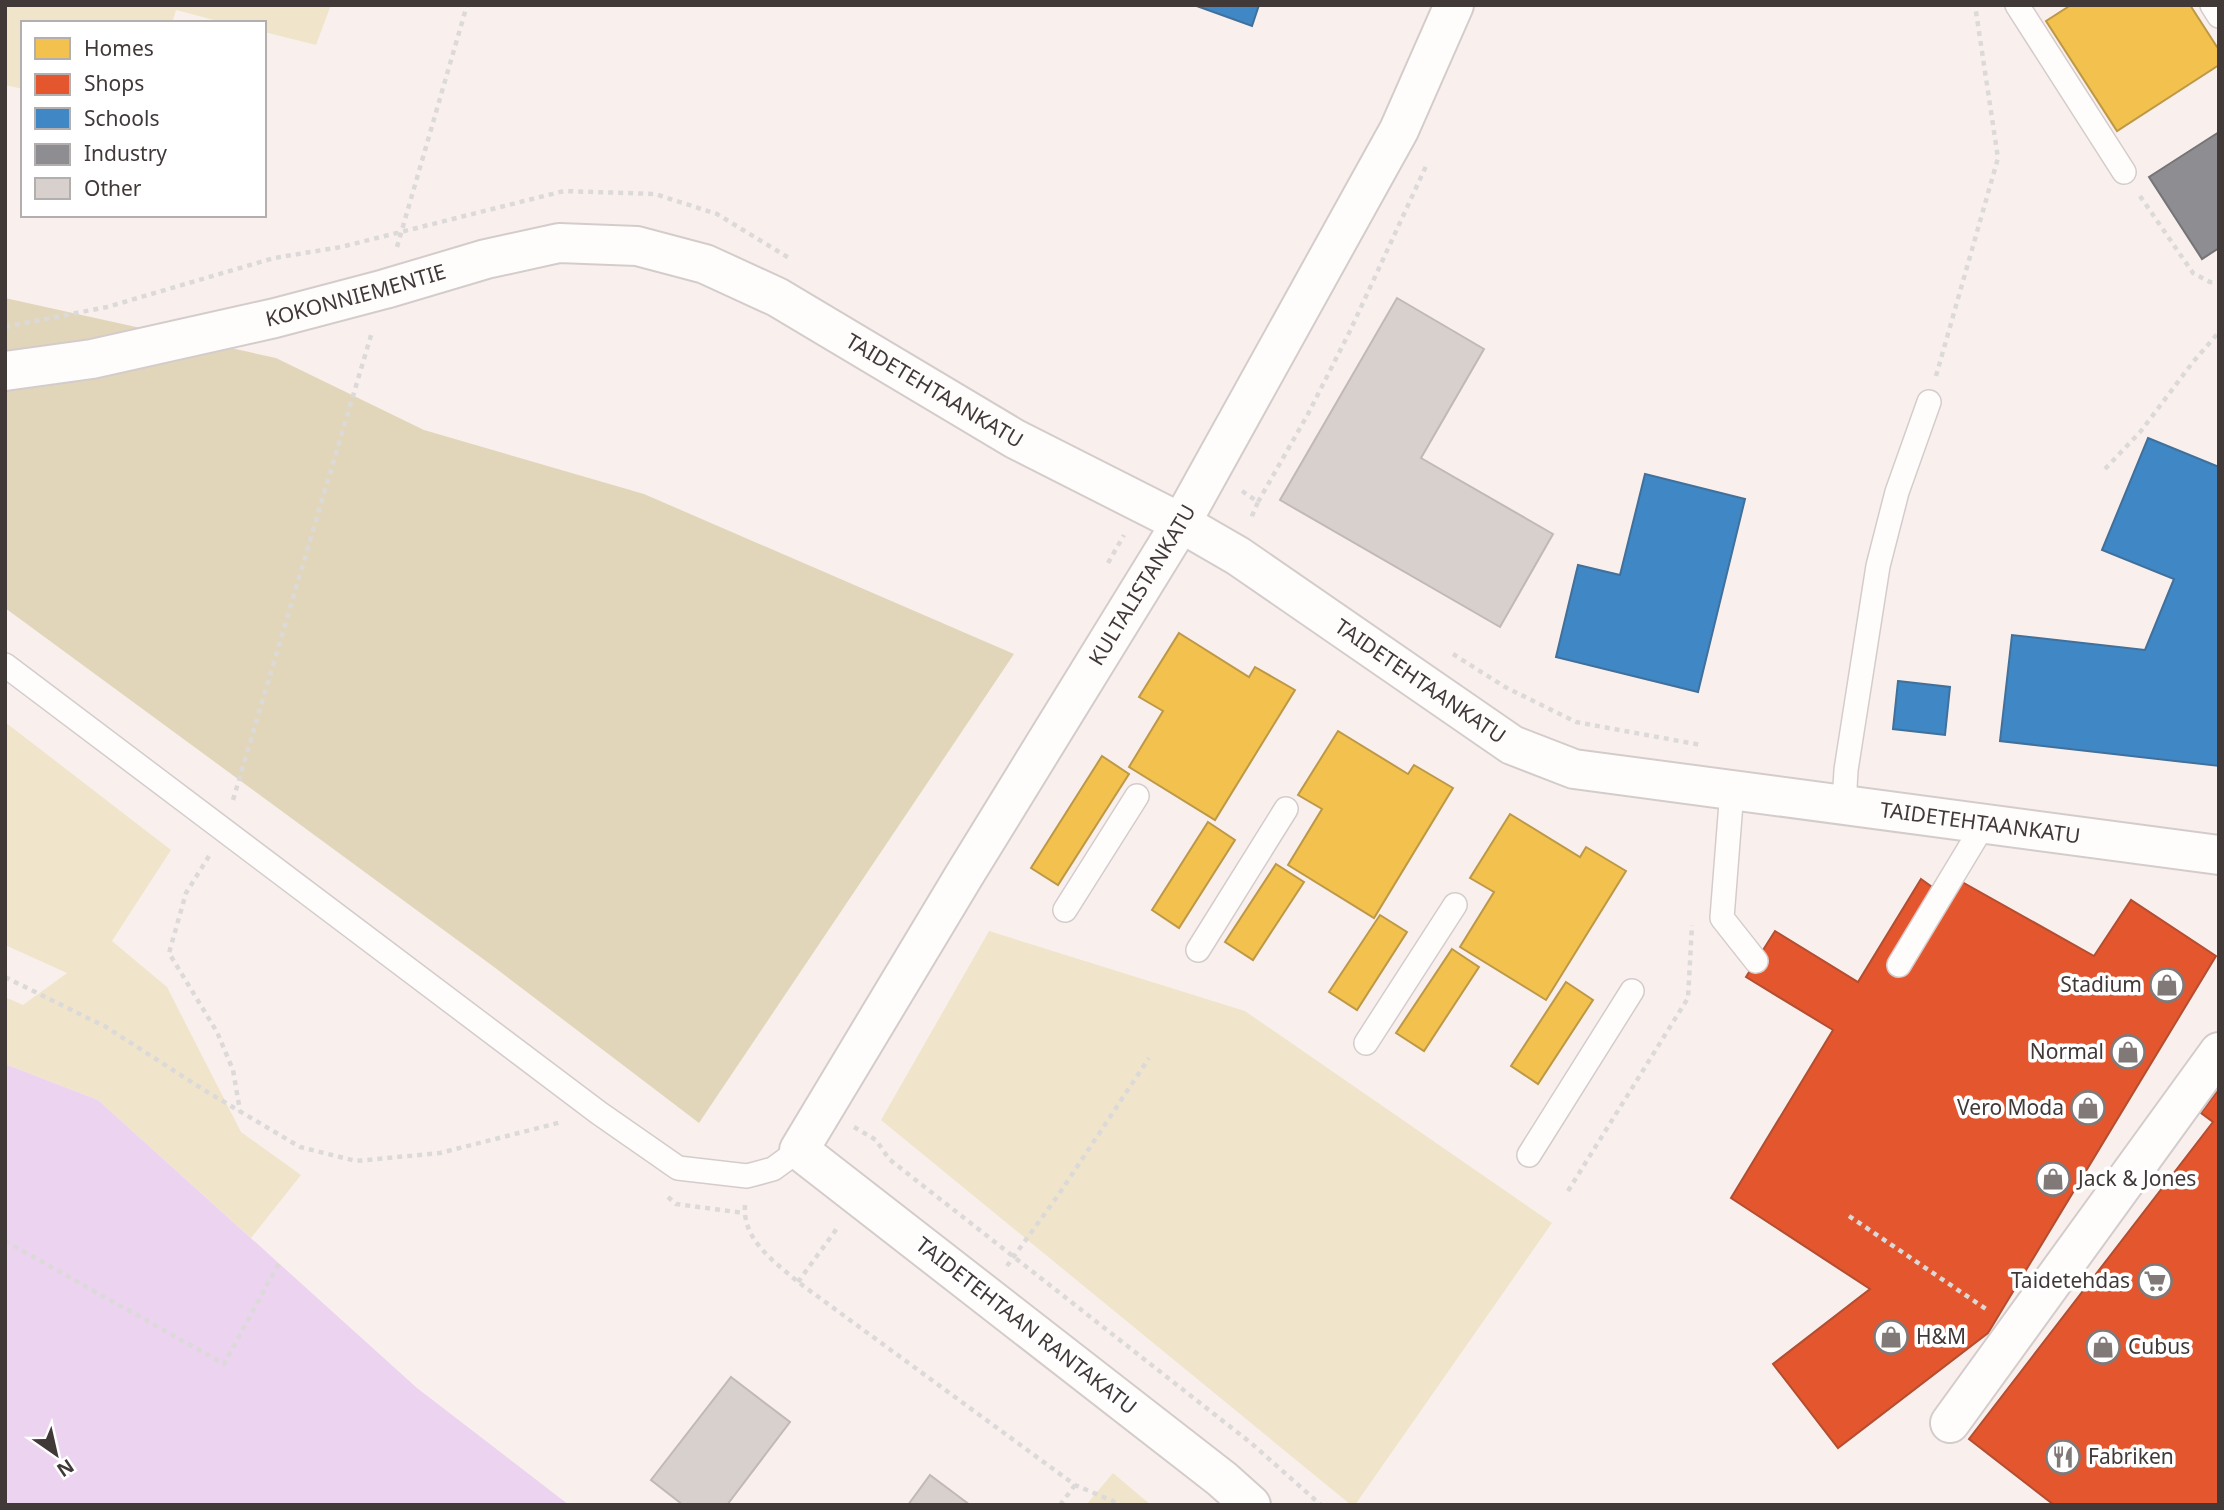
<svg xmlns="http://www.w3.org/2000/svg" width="2224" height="1510" viewBox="0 0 2224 1510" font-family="'Noto Sans',sans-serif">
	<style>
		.green { fill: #f0e5cb }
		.forest { fill: #e2d6ba }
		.water { fill: #ecd3f0 }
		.homes { fill: #f2c14e; stroke: #bd9847; stroke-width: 2 }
		.shops { fill: #e4572e; stroke: #b34e31; stroke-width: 2 }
		.schools { fill: #3f88c5; stroke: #40709b; stroke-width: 2 }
		.industry { fill: #8d8d92; stroke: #767477; stroke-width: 2 }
		.building { fill: #d7d0cc; stroke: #c0b9b6; stroke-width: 2 }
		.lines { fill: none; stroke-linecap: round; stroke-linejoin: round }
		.lane-casing { stroke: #d4cccb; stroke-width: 26 }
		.street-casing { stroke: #d4cccb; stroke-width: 42 }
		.path { stroke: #dcd9d9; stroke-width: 4.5; stroke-dasharray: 5 5; stroke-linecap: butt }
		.lane { stroke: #fefdfc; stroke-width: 23 }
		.street { stroke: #fefdfc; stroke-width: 38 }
		.labels { text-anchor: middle; stroke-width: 7; stroke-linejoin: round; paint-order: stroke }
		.street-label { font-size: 21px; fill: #413838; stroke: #fff }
		.poi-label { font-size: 21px; fill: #413838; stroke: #fff; text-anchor: end }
	</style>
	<rect width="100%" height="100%" fill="#f9f0ee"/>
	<path class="green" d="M5,5H331L316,45L264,32V23H225L176,10L172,23H23V89L5,85Z
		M5,722L171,850L112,941L167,987L241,1132L301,1175L251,1238L98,1100L5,1064V997L23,1005L67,973L5,945Z
		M989,931L1245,1011L1552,1223L1355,1505H1351L881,1120Z
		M1113,1473L1151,1505H1086Z"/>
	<path class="forest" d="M5,298L276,358L424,430L644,494L1014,654L699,1123L494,967L5,608Z"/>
	<path class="water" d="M5,1064L98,1100L417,1388L569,1505H5Z"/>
	<path class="homes" d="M2071,5H2190L2219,50V65L2117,131L2046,21Z
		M1179,633L1249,677L1255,667L1295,690L1215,820L1129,767L1163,711L1139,697Z
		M1338,731L1408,774L1414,765L1453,788L1374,918L1288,865L1322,809L1298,795Z
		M1102,756L1129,774L1058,885L1031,868Z
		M1510,814L1580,857L1586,847L1626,871L1546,1000L1460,947L1494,892L1470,878Z
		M1208,822L1235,840L1179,928L1152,910Z
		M1276,864L1304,882L1253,960L1225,942Z
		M1380,915L1407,932L1357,1010L1329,992Z
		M1452,949L1479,967L1424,1051L1396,1033Z
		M1566,982L1593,1000L1538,1084L1511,1066Z"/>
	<path class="shops" d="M1921,879L1949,899L1962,882L2094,956L2131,900L2216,956L1988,1333L1838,1448L1773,1364L1870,1289L1731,1198L1833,1030L1746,977L1775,931L1858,982Z
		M2219,1089V1505H2054L1969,1439L2213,1122L2201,1113Z"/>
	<path class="schools" d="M1194,5H1259L1252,26Z
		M2148,438L2219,467V766L2000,741L2012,635L2145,650L2174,579L2102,550Z
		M1645,474L1745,499L1698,692L1556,657L1578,565L1620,575Z
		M1898,681L1950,687L1945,735L1893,729Z"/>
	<path class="industry" d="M2219,132V248L2202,259L2149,177Z"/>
	<path class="building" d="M1397,298L1484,349L1421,458L1553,534L1500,627L1280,500Z
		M731,1377L790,1422L727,1505H683L651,1480Z
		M930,1475L970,1505H908Z"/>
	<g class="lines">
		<g class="lane-casing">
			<path id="lane" d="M2017,5L2124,172
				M2212,5L2219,16
				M5,665L599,1113L678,1168L747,1176L773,1169L799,1150
				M1732,790L1722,918L1756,961
				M1844,805L1846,770L1878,566L1897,492L1929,402
				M1065,910L1137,796
				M1198,950L1286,809
				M1899,965L1984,824
				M1366,1043L1455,905
				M1529,1155L1632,991"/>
		</g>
		<g class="street-casing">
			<g id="street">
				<path id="s1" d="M5,371L92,359L275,318L385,289L486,259L559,243L637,246L705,264L777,297L1015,439L1181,523L1238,556L1512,745L1574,769L2219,855"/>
				<path d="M1950,1423L2219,1052"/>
				<path id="s2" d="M1251,1505L1222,1479L799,1150L965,874L1181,523L1399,130L1454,5"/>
			</g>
		</g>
		<path class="path" d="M2140,196L2193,273L2210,282L2219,283
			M397,247L467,5
			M5,327L107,307L274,258L341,247L564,191L655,194L717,214L789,258
			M1936,376L1998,158L1975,5
			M2105,469L2141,431L2193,362L2219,332
			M1242,491L1258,502L1252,516V521
			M1258,502L1308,414L1350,331L1427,164
			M1108,563L1124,535
			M1453,654L1505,687L1576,722L1701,745
			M233,800L372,332
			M209,856L186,893L169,953L217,1032L233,1070L240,1111
			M5,977L106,1027L204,1090L300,1147L356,1161L440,1153L562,1122
			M854,1127L876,1140L889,1159L1251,1443L1321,1505
			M1568,1191L1688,998L1692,925
			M668,1197L676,1204L744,1213
			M745,1205C742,1240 775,1262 798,1282L1075,1485L1122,1505
			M1849,1216L1986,1309
			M5,1241L224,1364L279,1263
			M1007,1266L1059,1194L1149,1058
			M798,1282L838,1227
			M1060,1505L1075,1485"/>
		<use href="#lane" class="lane"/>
		<use href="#street" class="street"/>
	</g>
	<defs>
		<g id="shop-ring" transform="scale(1.75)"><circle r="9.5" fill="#fff" stroke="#817878" stroke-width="1.5"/><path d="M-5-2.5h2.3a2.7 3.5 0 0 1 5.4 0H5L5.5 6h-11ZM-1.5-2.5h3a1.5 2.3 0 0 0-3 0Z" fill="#817878"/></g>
		<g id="supermarket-ring" transform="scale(1.75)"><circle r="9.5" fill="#fff" stroke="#817878" stroke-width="1.5"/><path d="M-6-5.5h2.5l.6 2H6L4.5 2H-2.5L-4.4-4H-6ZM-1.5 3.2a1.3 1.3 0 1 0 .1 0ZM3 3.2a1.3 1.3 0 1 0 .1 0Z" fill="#817878"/></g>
		<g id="restaurant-ring" transform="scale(1.75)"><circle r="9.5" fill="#fff" stroke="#817878" stroke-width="1.5"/><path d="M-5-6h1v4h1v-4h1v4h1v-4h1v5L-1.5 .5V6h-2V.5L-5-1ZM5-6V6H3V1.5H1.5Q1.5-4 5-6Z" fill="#817878"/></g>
	</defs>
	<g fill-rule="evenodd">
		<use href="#shop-ring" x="2167" y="985"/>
		<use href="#shop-ring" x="2128" y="1052"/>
		<use href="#shop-ring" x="2088" y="1108"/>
		<use href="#shop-ring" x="2053" y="1179"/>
		<use href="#supermarket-ring" x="2155" y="1281"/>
		<use href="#shop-ring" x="1891" y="1337"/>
		<use href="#shop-ring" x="2103" y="1347"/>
		<use href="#restaurant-ring" x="2063" y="1457"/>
	</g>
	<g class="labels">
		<g class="street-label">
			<text dy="7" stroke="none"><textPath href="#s1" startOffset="359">KOKONNIEMENTIE</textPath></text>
			<text dy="7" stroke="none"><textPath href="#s1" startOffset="980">TAIDETEHTAANKATU</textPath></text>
			<text dy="7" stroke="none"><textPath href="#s2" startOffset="1236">KULTALISTANKATU</textPath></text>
			<text dy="7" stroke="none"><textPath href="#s1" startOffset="1547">TAIDETEHTAANKATU</textPath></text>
			<text dy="7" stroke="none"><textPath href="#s1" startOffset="2135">TAIDETEHTAANKATU</textPath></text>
			<text transform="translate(1026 1326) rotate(38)" y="7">TAIDETEHTAAN RANTAKATU</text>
		</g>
		<g class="poi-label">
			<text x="2142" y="992">Stadium</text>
			<text x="2104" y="1059">Normal</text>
			<text x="2064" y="1115">Vero Moda</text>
			<text x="2078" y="1186" text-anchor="start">Jack &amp; Jones</text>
			<text x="2130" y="1288">Taidetehdas</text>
			<text x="1916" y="1344" text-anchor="start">H&amp;M</text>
			<text x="2128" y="1354" text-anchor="start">Cubus</text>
			<text x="2088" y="1464" text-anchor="start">Fabriken</text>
		</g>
	</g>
	<rect width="2224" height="1510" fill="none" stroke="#413838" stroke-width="14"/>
	<rect x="21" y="21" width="245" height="196" fill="#ffffff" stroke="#b3afaf" stroke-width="2"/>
	<rect x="35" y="38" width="35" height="21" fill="#f2c14e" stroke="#b3afaf" stroke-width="2"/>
	<text x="84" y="56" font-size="21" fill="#413838">Homes</text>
	<rect x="35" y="74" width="35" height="21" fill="#e4572e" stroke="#b3afaf" stroke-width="2"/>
	<text x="84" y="91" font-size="21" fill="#413838">Shops</text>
	<rect x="35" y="108" width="35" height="21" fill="#3f88c5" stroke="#b3afaf" stroke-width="2"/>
	<text x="84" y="126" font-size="21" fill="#413838">Schools</text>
	<rect x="35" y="144" width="35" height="21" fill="#8d8d92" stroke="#b3afaf" stroke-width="2"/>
	<text x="84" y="161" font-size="21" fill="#413838">Industry</text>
	<rect x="35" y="178" width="35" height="21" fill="#d7d0cc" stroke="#b3afaf" stroke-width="2"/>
	<text x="84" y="196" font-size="21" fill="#413838">Other</text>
	<g transform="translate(56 1454) rotate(146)" stroke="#ffffff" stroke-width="5" paint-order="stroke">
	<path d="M0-5L12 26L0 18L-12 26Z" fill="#413838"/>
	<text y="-10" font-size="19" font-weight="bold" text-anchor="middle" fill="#413838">N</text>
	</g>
</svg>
